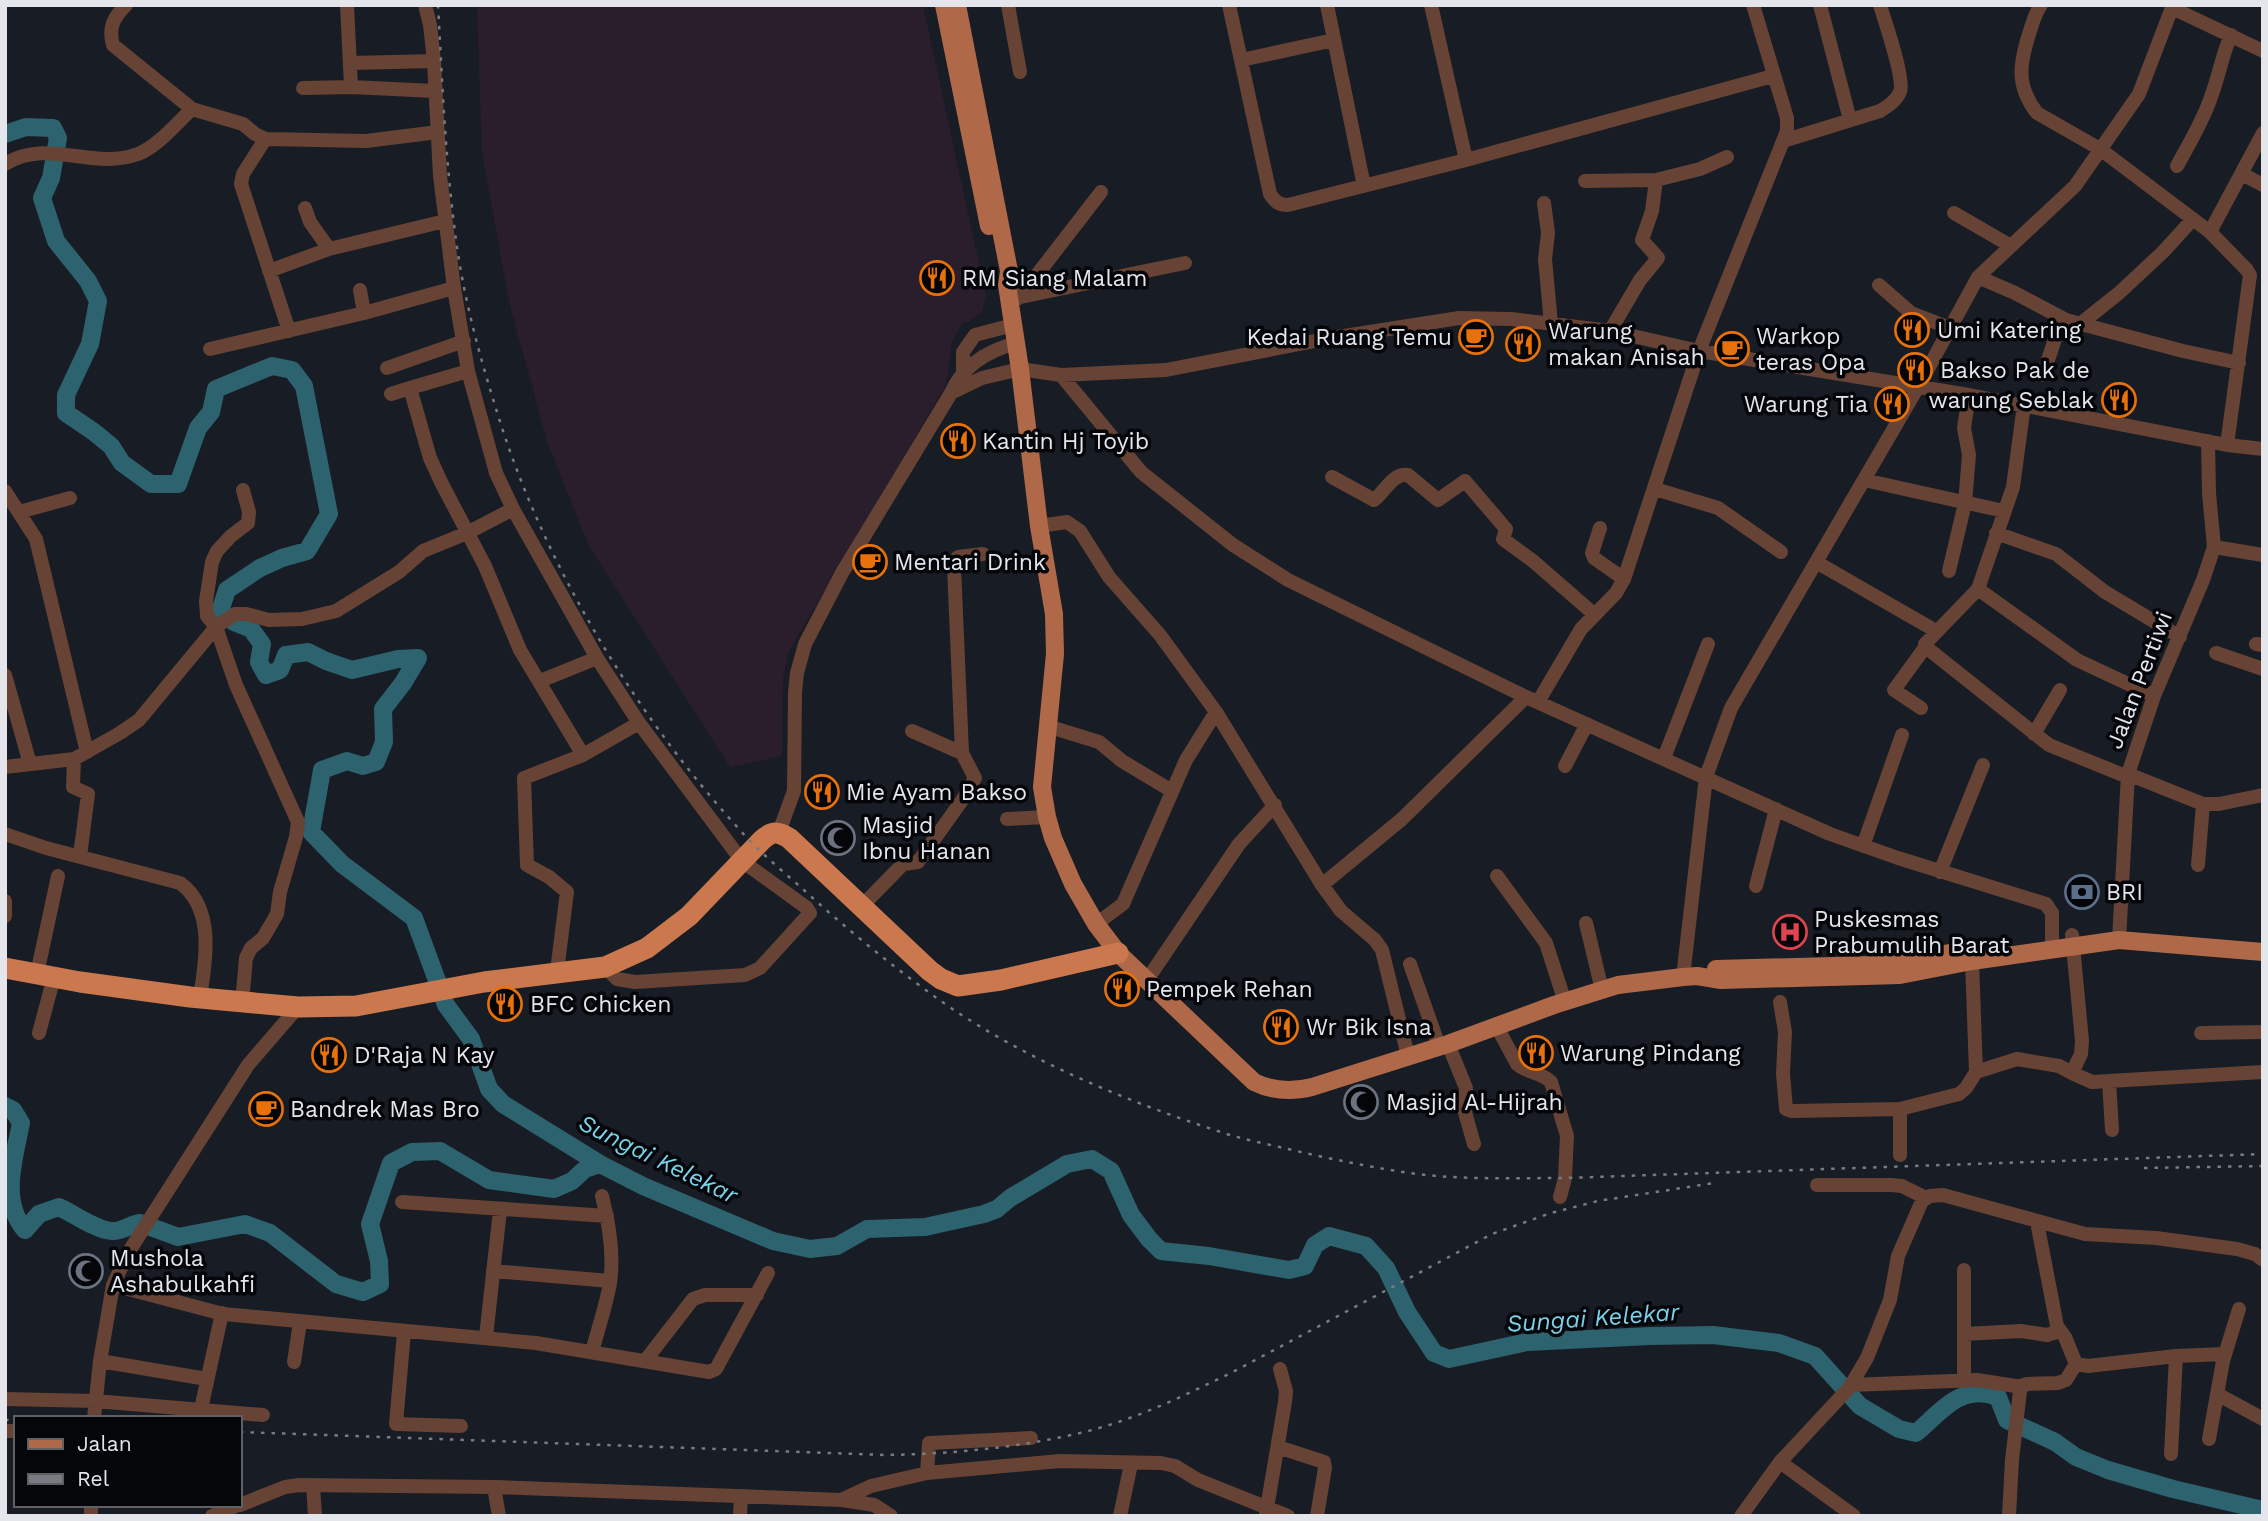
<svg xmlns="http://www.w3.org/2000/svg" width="2268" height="1521" viewBox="0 0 2268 1521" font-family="'Work Sans',sans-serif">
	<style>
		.industrial { fill: #2a1e2c }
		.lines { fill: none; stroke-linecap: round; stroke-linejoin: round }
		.river { stroke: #2d626f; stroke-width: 18 }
		.minor { stroke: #664334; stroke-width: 14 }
		.major { stroke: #af6948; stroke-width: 18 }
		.highway { stroke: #cc784f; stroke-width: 21 }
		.rail { stroke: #787b82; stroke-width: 2.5; stroke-dasharray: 3.5 7; stroke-linecap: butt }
		.labels { text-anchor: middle; stroke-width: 7; stroke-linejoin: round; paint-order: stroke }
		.poi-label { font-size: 23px; fill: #e4e6ec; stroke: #05060a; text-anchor: start }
		.street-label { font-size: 23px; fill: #e4e6ec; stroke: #05060a }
		.water-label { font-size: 24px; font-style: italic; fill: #7bd2e8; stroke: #05060a }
	</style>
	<rect width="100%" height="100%" fill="#181c24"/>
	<path class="industrial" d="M477,5H923L986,296L982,312L967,323L964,321L952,341L946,385L789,651L783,678L782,756L730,767L589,546L547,441L509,302L482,152Z"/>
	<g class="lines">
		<path class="river" d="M5,134L26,127L53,128L58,138L51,178L42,198L56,241L88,281L98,301L90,344L66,395V413L94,432L111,446L122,463L151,484H178L198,428L211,412L216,389L272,366L292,370L304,386L329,514L307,551L282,558L260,568L227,590L220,611L234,622L251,629L262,644L259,662L266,675L280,670L286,655L308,652L326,661L352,670L398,659L418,658L403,683L383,709L384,742L376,762L363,766L347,761L322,770L311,832L342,864L414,918L446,1005L471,1039L489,1089L503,1104L600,1164L643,1186L773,1241L810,1249L837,1246L867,1229L925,1227L984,1214L997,1209L1010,1198L1067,1164L1092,1159L1111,1171L1131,1215L1149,1239L1161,1251L1209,1256L1289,1270L1305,1266L1315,1245L1329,1236L1366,1246L1386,1268L1407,1312L1434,1353L1449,1359L1527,1342L1650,1336L1713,1335L1779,1343L1815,1356L1860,1406L1899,1429L1916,1433C1942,1411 1961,1383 1998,1397L2007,1420L2055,1442L2076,1457L2108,1470L2173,1489L2263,1510
			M5,1106L13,1110L21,1123C14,1159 0,1201 25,1230L39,1214L59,1207C74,1214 98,1231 112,1231C121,1232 131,1224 140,1223L178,1237L245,1224L270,1233L336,1284L363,1292L380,1284L379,1261L370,1224L391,1163L412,1152L440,1151L489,1180L554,1189L572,1181L585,1169L600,1164"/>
		<path class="minor" d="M126,5C114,17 108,27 113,45L192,109L243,124L255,134L266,139
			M347,5L351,87
			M425,5L430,25L434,61L440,176L454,288L468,371L496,473L513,509L597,658L639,723L742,861L807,908L810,913L760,968L745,975L635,982L617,979L605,967
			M1008,5L1020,72
			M1229,5L1270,194C1275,202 1279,205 1288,205L1466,160L1773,76
			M1327,5L1364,186
			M1431,5L1466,160
			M1820,5L1850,120
			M2041,5C2035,13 2033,22 2030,31C2020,62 2015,85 2037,113L2100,149L2210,232L2247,270L2250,275L2227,445
			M2172,8L2263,51
			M1241,60L1334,40
			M351,63L434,61
			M303,88L351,87L435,91
			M1783,141L1880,111C1888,106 1896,101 1900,92C1905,79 1885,22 1880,5
			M5,164C49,137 91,171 138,154C158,146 177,123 192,109
			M2177,166C2189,144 2203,121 2211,97C2219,76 2222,55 2231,35
			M2242,174L2263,185
			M1656,180L1700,169L1727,157
			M1585,181L1656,180L1652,211L1642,240L1658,258L1640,280L1610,331
			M1544,203L1548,233L1545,259L1551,324
			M305,208L310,222L329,249
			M1954,213L2011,246
			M2210,232L2263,133
			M269,271L329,249L445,221
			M1978,277L2015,293L2066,320L2183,351L2239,363
			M1879,285L1911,313L1950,328
			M360,290L364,313
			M1019,298L1101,192
			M1010,299L1185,263
			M289,331L241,184L243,174L264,141L266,139L366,141L438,132
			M210,349L364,313L454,288
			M387,368L464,341
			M468,371L410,388L430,458L442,484L485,566L520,650L583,755
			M963,372V352L975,335L1013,325
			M1061,375L1141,472L1233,545L1288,580L1526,697L1830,834L1898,858L2046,904L2052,913V949
			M2043,375L2058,330L2075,328L2119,293L2163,252L2193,219
			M951,393L982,378L1020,369L1061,375L1166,370L1325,339L1459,318L1511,319L1611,331L1699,351L1969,395L2227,445L2263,449
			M391,394L410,388
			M2024,405L2013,487L1978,589L1925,644L1927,648L2049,745L2128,777
			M1332,477L1374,500C1385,492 1392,473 1408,475L1438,500L1465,481L1506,529L1503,539L1533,561L1595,615
			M1864,480L2004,511
			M1655,489L1718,508L1781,552
			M5,491L36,539L87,752
			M19,512L70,498
			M1039,526L1067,522L1080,531L1109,577L1160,635L1216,712L1322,885L1341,911L1375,940L1382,950L1408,1056
			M1600,528L1592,553L1594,558L1624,579
			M1996,533L2056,554L2105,592L2180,637
			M2214,547L2263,555
			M1816,562L1936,631
			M1949,571L1965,503L1969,455L1964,428L1969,395
			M1978,589L2077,660L2154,696
			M2256,644L2263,645
			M2216,653L2263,669
			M5,675L30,764
			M540,681L597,658
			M1538,702L1581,629L1616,593L1624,579L1699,351L1787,131V118L1753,5
			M1921,708L1894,690L1926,646
			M1047,726L1099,742L1122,761L1172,791
			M912,731L962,753
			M2034,734L2060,690
			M1664,758L1708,644
			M74,759L73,787L88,794L80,856
			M1565,766L1587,724
			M5,767L74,759L120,733L139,720L216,627L235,614H246L269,620L302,619L336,611L399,572L423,551L467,533L513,509
			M2128,774L2203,804H2219L2263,795
			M1007,819L1047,817
			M779,832L794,791L795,692L797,673L805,644L842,573L951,393C963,365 987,351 1016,343
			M5,834L46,848L180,883C215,908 206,961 200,997
			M1863,846L1902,735
			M2198,865L2203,804
			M1940,872L1983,765
			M1497,876L1546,943L1565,1002
			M1322,885L1402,819L1526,697
			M1756,886L1776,809
			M5,901V916
			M862,906L903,864L918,862L963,799L975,778L962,753L954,567L955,560L958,557L983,554
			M1586,923L1602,990
			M1096,924L1123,904L1186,760L1216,712
			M2072,935L2082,1041L2081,1054L2072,1073L2092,1082L2263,1072
			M2119,940L2128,774L2154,696L2203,580L2214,547L2209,493L2208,441
			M1968,951L1972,961L1976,1072
			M1410,964L1439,1046
			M557,971L567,892L549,877L527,865L524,778L583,755L639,723
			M37,974L58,876
			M1683,977L1706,777L1731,708L1918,387L1978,277L2075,186L2139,94L2173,5
			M1147,980L1239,844L1275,805
			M1780,1002L1785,1032L1783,1074L1786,1109L1792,1111L1900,1109
			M242,1003L246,958L251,948L263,938L277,914L280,892L296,837L298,822L236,685L216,627L207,616L206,601L212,562L217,551L231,536L248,523L249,512L243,490
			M1497,1027L1517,1064C1527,1073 1542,1072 1551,1082L1567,1136L1565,1178L1560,1197
			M39,1033L54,977
			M2201,1033L2263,1032
			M1448,1044L1466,1088L1464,1109L1474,1144
			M2109,1081L2112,1130
			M1900,1155V1109L1959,1094L1966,1088L1976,1072L2017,1059L2059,1066L2072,1073
			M1817,1185H1891L1902,1186L1926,1198
			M402,1202L607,1216
			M2037,1222L2057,1326L2065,1337L2076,1364
			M1964,1270V1334
			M493,1271L610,1281
			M113,1285L223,1314L536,1343L709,1372L716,1369L768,1273
			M404,1332L396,1424L461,1426
			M486,1337L500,1210
			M592,1352C598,1329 606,1306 610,1283C614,1255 609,1223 602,1196
			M100,1361L207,1379
			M645,1361L693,1299L705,1295H757
			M294,1362L300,1322
			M2076,1364L2088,1366L2176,1356L2225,1354
			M1964,1381V1334L2021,1331L2047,1335L2060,1331
			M1851,1385L1977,1380L2022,1387
			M2217,1394L2263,1419
			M5,1399L95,1401L263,1415
			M201,1409L222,1313
			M94,1418L100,1361L113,1285L128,1253L248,1065L298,1007
			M5,1431H16
			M2209,1439L2223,1361L2239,1309
			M1278,1447L1324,1462L1325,1468L1317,1516
			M2171,1454L2176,1356
			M1780,1462L1854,1516
			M927,1473L929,1443L1031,1438
			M313,1485L315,1516
			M494,1487L499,1516
			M843,1499L871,1486L927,1473L1060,1461L1161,1463L1175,1466L1198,1480L1288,1516
			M240,1505L285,1487L299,1485L494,1487L842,1500L874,1505L891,1516
			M1266,1514L1285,1402L1286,1391L1280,1369
			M91,1516V1505
			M212,1516L238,1505
			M740,1516L741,1496
			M1120,1516L1131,1464
			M1741,1516L1780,1462L1849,1388L1867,1358L1890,1300L1898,1256L1922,1201L1930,1196L1943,1195L2085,1234L2156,1238L2237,1249L2255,1254L2263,1260
			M2009,1516L2012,1460L2020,1391L2023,1385L2027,1384L2058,1383L2066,1380L2076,1364"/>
		<path class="major" d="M944,5L989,226
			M957,5L1009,271L1007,285L1020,369L1039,526L1054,614L1055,654L1042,787L1047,817L1053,838L1073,884L1096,924L1118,953L1254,1082C1272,1091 1292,1092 1312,1087L1448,1044L1554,1005L1618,985L1683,977L1697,976L1721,980L1900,975L1972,961L2119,940L2263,952
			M1716,969L1871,965L1971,950"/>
		<path class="highway" d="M5,968L80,982L190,997L298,1007L356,1006L484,982L605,967L647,948L689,916L762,840C772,831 777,831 789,838L930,971L941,979L958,986L1001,980L1118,953"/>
		<path class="rail" d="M438,5C442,78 445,152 454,224C461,288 478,351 497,412C544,566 640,724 751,842C768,859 787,875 805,891C850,932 898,971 948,1006C1032,1063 1133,1104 1230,1135C1250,1141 1272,1145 1292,1150C1331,1159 1370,1167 1409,1173C1460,1180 1513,1178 1565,1178L2263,1154
			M2144,1168L2263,1166
			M5,1420H16
			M240,1432L884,1455C950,1454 1016,1448 1080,1433C1132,1421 1181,1397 1229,1374L1492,1234L1551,1213L1598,1201L1714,1183"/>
	</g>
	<defs>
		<g id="restaurant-ring" transform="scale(1.75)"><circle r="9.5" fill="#05060a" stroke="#e8710a" stroke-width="1.5"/><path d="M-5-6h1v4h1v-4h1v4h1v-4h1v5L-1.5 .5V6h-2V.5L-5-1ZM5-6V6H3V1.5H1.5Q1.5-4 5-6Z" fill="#e8710a"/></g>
		<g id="cafe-ring" transform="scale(1.75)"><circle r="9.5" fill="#05060a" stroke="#e8710a" stroke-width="1.5"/><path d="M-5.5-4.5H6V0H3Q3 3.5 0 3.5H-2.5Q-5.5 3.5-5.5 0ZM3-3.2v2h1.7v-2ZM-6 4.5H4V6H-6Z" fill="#e8710a"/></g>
		<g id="mosque-ring" transform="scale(1.75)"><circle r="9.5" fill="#05060a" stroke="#6b7280" stroke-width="1.5"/><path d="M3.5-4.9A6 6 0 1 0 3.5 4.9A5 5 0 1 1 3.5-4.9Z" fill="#6b7280"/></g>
		<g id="bank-ring" transform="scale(1.75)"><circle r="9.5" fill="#05060a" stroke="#5c6f8a" stroke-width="1.5"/><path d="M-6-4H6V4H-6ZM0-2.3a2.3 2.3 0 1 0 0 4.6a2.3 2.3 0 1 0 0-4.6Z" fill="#5c6f8a"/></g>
		<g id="hospital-ring" transform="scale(1.75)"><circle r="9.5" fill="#05060a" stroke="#e0444e" stroke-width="1.5"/><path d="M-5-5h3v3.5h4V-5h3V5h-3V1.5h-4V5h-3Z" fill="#e0444e"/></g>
	</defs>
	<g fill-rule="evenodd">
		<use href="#restaurant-ring" x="937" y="278"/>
		<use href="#restaurant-ring" x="1912" y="330"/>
		<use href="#cafe-ring" x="1476" y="337"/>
		<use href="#restaurant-ring" x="1523" y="344"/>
		<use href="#cafe-ring" x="1732" y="349"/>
		<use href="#restaurant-ring" x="1915" y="370"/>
		<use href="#restaurant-ring" x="2119" y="400"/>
		<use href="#restaurant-ring" x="1892" y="404"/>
		<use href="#restaurant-ring" x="958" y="441"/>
		<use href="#cafe-ring" x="870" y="562"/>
		<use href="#restaurant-ring" x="822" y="792"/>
		<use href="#mosque-ring" x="838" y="838"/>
		<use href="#bank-ring" x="2082" y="892"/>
		<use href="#hospital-ring" x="1790" y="932"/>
		<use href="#restaurant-ring" x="1122" y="989"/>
		<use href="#restaurant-ring" x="505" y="1004"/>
		<use href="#restaurant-ring" x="1281" y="1027"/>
		<use href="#restaurant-ring" x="1536" y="1053"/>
		<use href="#restaurant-ring" x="329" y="1055"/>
		<use href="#mosque-ring" x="1361" y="1102"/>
		<use href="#cafe-ring" x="266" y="1109"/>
		<use href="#mosque-ring" x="86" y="1271"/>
	</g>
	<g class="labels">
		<g class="poi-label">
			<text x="962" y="286">RM Siang Malam</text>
			<text x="1937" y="338">Umi Katering</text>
			<text x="1548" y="339">Warung<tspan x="1548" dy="26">makan Anisah</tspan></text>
			<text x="1756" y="344">Warkop<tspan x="1756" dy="26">teras Opa</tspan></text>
			<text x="1452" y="345" text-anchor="end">Kedai Ruang Temu</text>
			<text x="1940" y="378">Bakso Pak de</text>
			<text x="2094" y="408" text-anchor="end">warung Seblak</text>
			<text x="1868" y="412" text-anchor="end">Warung Tia</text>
			<text x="982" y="449">Kantin Hj Toyib</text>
			<text x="894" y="570">Mentari Drink</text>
			<text x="846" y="800">Mie Ayam Bakso</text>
			<text x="862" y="833">Masjid<tspan x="862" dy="26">Ibnu Hanan</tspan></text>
			<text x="2106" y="900">BRI</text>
			<text x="1814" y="927">Puskesmas<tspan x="1814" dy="26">Prabumulih Barat</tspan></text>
			<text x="1146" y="997">Pempek Rehan</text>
			<text x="530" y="1012">BFC Chicken</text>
			<text x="1306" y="1035">Wr Bik Isna</text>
			<text x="1560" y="1061">Warung Pindang</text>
			<text x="354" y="1063">D'Raja N Kay</text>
			<text x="1386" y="1110">Masjid Al-Hijrah</text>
			<text x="290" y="1117">Bandrek Mas Bro</text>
			<text x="110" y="1266">Mushola<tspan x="110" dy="26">Ashabulkahfi</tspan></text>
		</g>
		<g class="street-label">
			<text transform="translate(2139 680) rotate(-69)" y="8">Jalan Pertiwi</text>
		</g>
		<g class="water-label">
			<text transform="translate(658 1159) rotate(26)" y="8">Sungai Kelekar</text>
			<text transform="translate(1593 1318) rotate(-4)" y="8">Sungai Kelekar</text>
		</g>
	</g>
	<rect width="2268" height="1521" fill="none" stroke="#e4e6ec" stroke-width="14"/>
	<rect x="14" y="1416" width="228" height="91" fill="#05060a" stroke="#5e6064" stroke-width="2"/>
	<rect x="28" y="1439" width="35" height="10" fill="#af6948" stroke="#5e6064" stroke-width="2"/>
	<text x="77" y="1451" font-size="21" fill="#e4e6ec">Jalan</text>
	<rect x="28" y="1474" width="35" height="10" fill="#787b82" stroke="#5e6064" stroke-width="2"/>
	<text x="77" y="1486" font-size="21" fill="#e4e6ec">Rel</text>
</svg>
